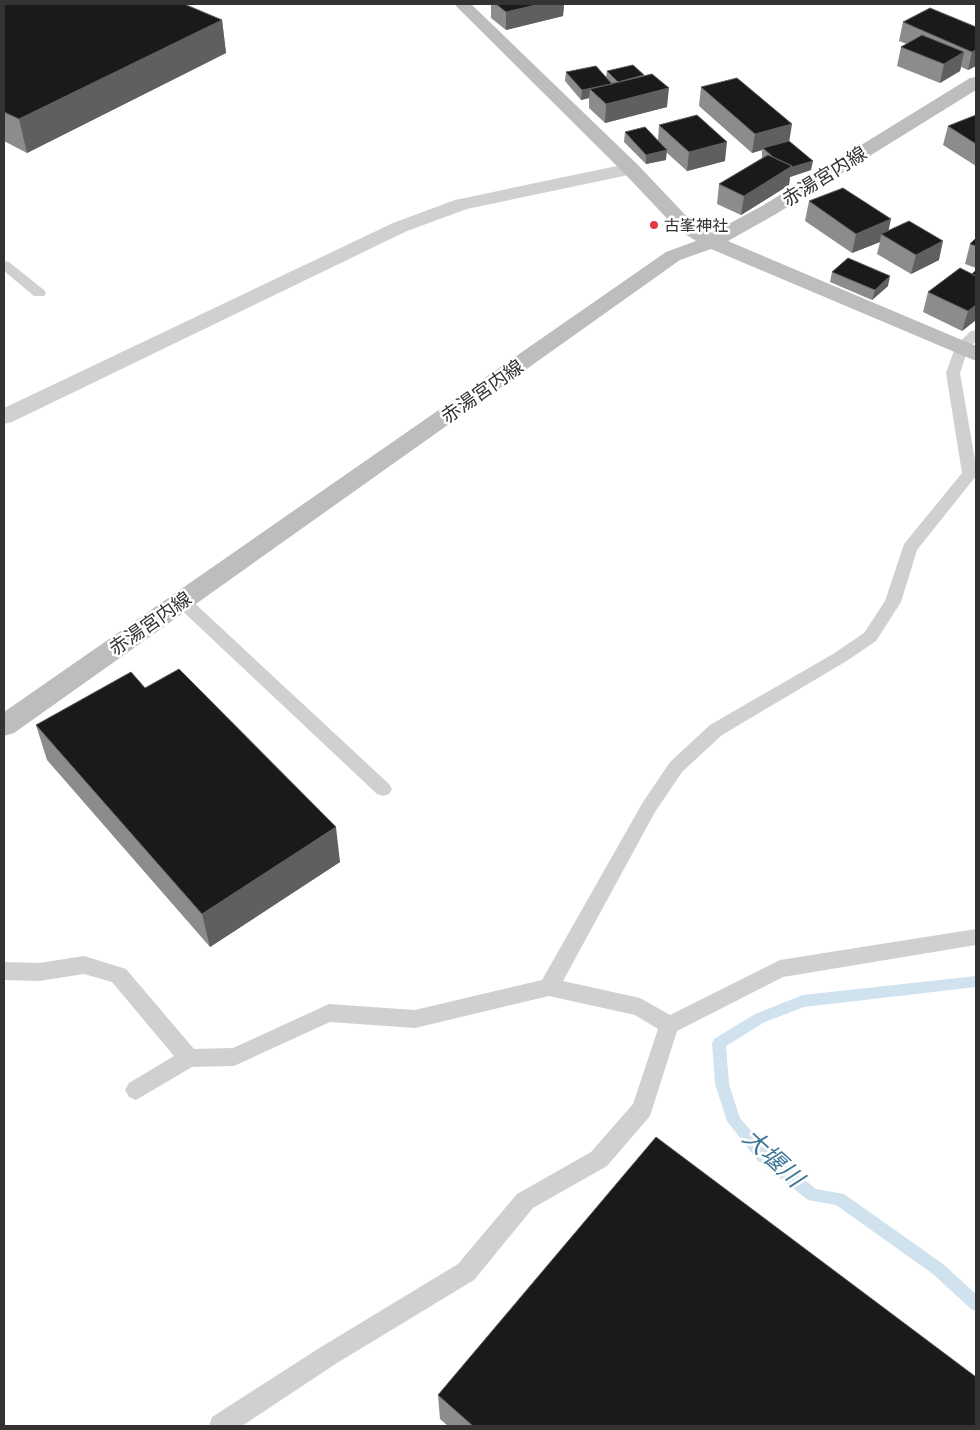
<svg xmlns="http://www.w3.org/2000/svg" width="980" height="1430" viewBox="0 0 980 1430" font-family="Jost,'Noto Sans JP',sans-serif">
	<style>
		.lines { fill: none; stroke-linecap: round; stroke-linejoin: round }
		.stream { fill: #cfe2ee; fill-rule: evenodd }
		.lane { fill: #d0d0d0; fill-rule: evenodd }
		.street { fill: #d0d0d0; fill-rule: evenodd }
		.secondary { fill: #bdbdbd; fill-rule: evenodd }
		.wall { fill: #8c8c8c }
		.shaded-wall { fill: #5f5f5f }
		.building { fill: #1a1a1a; stroke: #5f5f5f }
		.poi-dot { fill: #e63946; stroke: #fff; stroke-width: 2 }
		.labels { text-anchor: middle; stroke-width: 5; stroke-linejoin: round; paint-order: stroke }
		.far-poi-label { font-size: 16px; fill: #333; stroke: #fff; text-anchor: start }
		.street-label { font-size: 19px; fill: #333; stroke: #fff }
		.near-water-label { font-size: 24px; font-style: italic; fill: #3f7597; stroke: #fff }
	</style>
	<rect width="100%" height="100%" fill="#fff"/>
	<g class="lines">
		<path class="stream" d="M976,976V987L804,1007L765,1022L726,1046L729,1084L740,1118L768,1151L816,1189L844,1194L943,1264L976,1294V1311L971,1309L933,1274L836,1205L808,1200L758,1161L727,1121L715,1084L712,1043L714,1039L755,1014L803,995Z"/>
		<path class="lane" d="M4,261L9,262L44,290L46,293L44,296H34L4,271Z
			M976,330V341L968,349L960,373L976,466V476L917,550L901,602L876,641L845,662L722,735L682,772L655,812L563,981L640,998L670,1015L780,960L976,929V945L783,977L677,1031L650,1116L607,1166L533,1208L474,1280L337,1363L242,1426H209L212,1417L321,1347L458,1264L517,1194L591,1152L633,1104L658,1029L635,1015L549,996L415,1028L330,1022L234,1066L192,1067L136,1100L129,1097L125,1090L129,1083L174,1056L112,982L84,974L39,981L4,980V962L39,963L84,956L126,969L194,1049L233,1048L329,1004L415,1010L542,980L643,802L670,762L710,725L833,654L864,633L885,601L904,544L962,473L946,373L956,345L971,331Z
			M182,595L188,597L389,784L392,789L389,794L383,796L377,794L176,605L174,601L176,597Z"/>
		<path class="street" d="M631,163L638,165L641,169L638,173L467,209L407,231L12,422L4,424V408L393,223L455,200Z"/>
		<path class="secondary" d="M454,4H471L638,165L690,220L712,233L762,206L970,78L976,77V90L776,214L728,241L976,346V361L711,249L680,260L14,733L4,736V712L666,252L696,241L676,228L624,173Z"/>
	</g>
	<path class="wall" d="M4,4L222,20L226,53L27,153L4,141Z
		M491,4H564L563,16L506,30L491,18Z
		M903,22L976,27V66L968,70L961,67L960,71L940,83L897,66L901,47L907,44L899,41Z
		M607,71L667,107L605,123L589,108V98L581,100L565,81L566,72L606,78Z
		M701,87L789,141L811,170L790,177L789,185L741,215L717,204L719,184L762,158V150L752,153L699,106Z
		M976,115V166L943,145L948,126Z
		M659,125L725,161L687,171L666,152V160L646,164L624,142L625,132L658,141Z
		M809,201L888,231L939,260L911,274L877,254L880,242L852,253L805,221Z
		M976,238V268L965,264L970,244Z
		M976,270V320L962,331L923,312L928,292L972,274Z
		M832,272L888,286L872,300L830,282Z
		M145,688L340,862L210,947L47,760L36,725Z
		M438,1395L976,1426H448L440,1419Z"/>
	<path class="shaded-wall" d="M540,4H564L563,16L506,30V12Z
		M222,20L226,53L27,153L19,119Z
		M976,50V66L968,70L972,52Z
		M964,52L960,71L940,83L944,64Z
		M612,84L590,89L589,98L581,100L582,90Z
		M669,88L667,107L605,123L606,104Z
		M792,124L789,143L763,148L762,150L752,153L755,134Z
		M727,142L725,161L687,171L689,152Z
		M667,150L666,160L646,164V155Z
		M813,161L811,170L790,177L789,185L741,215L744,196L792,166Z
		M891,219L887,238L881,234L880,242L852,253L856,234Z
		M943,241L939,260L911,274L916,255Z
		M890,276L888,286L872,300L875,290Z
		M976,305V320L962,331L968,311Z
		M336,827L340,862L210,947L202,914Z"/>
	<path class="building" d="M4,4H184L222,20L19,119L4,112Z
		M496,4H540L506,12Z
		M930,8L976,27V50L972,52L903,22Z
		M922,35L964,52L944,64L901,47Z
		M633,65L644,75L618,82L607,71Z
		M596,66L612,84L582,90L566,72Z
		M652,74L669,88L606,104L590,89Z
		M737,78L792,124L755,134L701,87Z
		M697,115L727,142L689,152L659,125Z
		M976,115V144L948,126Z
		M645,127L667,150L646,155L625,132Z
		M789,141L813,161L792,167V166L773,157L763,148Z
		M768,155L792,166L744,196L719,184Z
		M843,188L891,219L856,234L809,201Z
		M909,221L943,241L916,255L881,234Z
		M976,238V246L970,244Z
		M848,258L890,276L875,290L832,272Z
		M960,268L976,276V305L968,311L928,292Z
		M976,270V276L972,274Z
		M179,669L336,827L202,914L36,725L131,672L145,688Z
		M656,1137L976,1377V1426H473L438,1395Z"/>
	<circle class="poi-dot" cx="654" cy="225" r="5"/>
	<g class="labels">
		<g class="far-poi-label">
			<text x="664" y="231">古峯神社</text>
		</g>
		<g class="street-label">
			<text transform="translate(824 176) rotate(-32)" y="7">赤湯宮内線</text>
			<text transform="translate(482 391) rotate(-35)" y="7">赤湯宮内線</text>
			<text transform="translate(150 623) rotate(-35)" y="7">赤湯宮内線</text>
		</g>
		<g class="near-water-label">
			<text transform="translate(773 1158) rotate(43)" y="8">大堰川</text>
		</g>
	</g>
	<rect width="980" height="1430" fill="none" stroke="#333333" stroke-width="10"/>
</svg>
